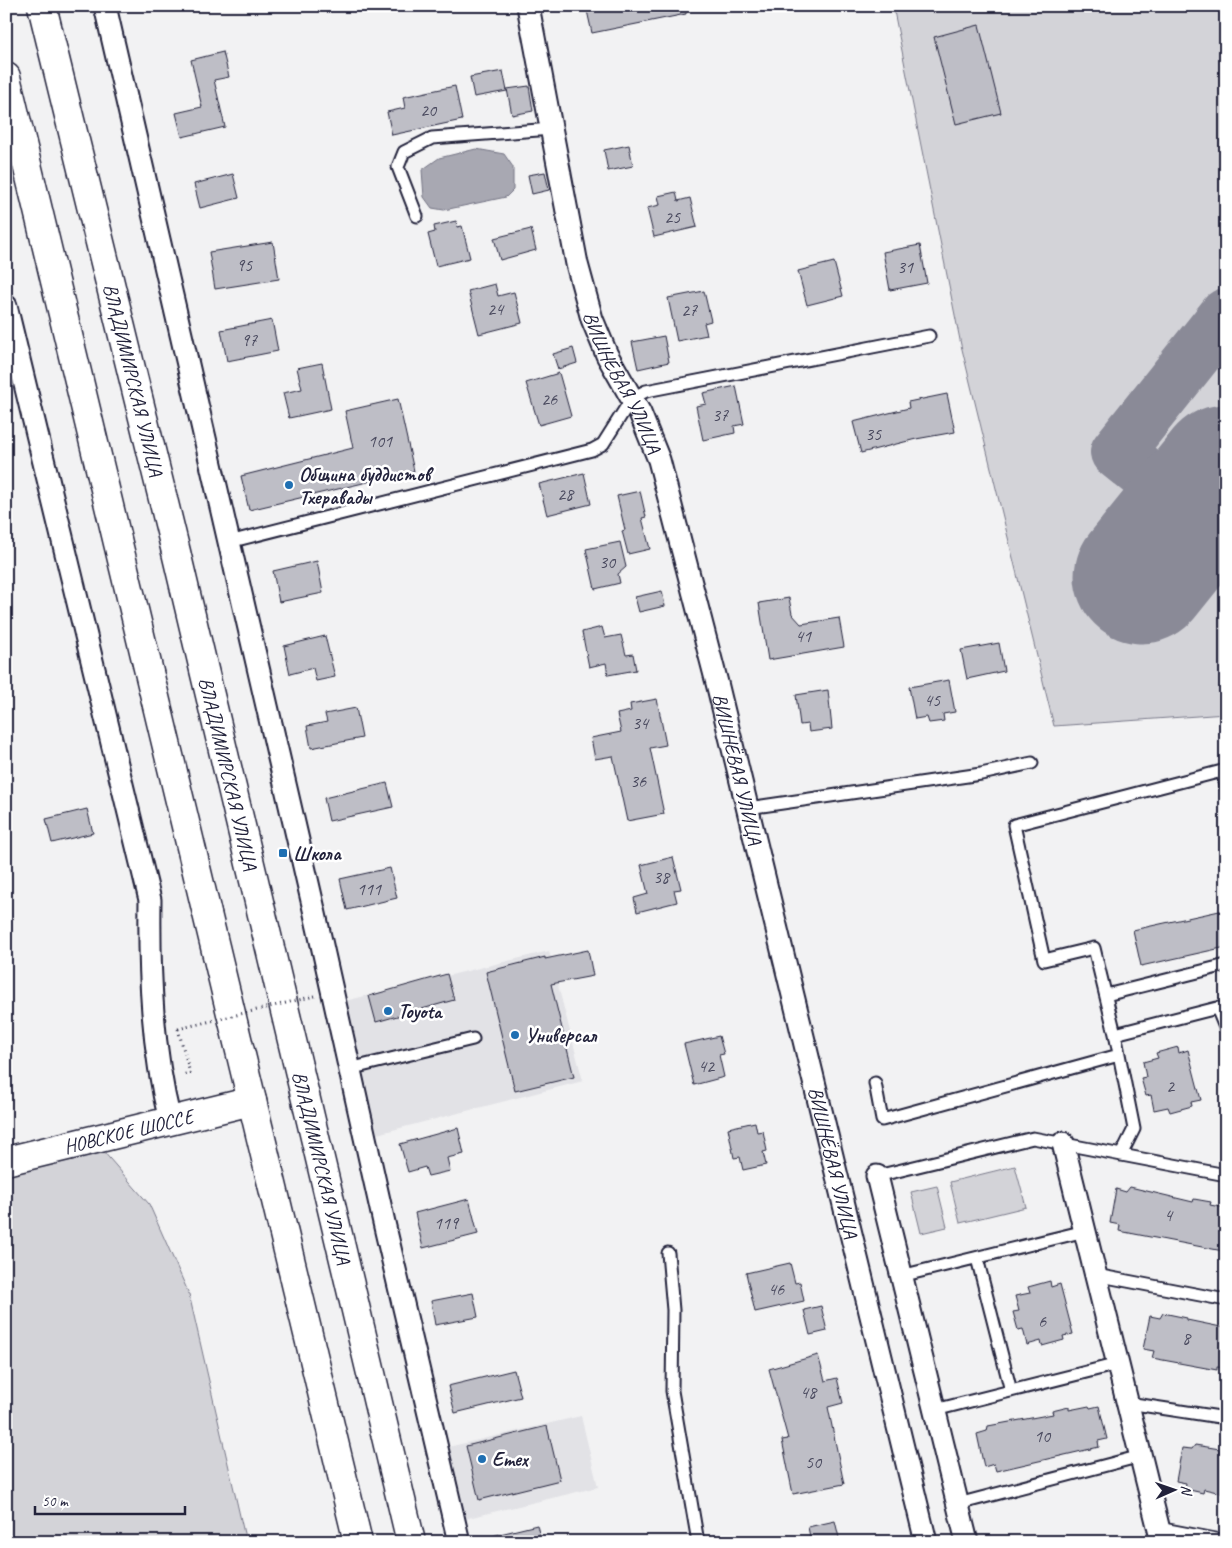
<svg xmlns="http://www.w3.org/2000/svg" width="1232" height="1548" viewBox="0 0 1232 1548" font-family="Caveat,sans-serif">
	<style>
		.built { fill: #e2e2e6 }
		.green { fill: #d3d3d8; stroke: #7a7a8a }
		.water { fill: #a8a8b2; stroke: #727282 }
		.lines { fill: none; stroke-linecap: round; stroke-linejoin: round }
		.taxiway { stroke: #8a8a97; stroke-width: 54 }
		.runway { stroke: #8a8a97; stroke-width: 135 }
		.building { fill: #bebec6; stroke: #22223b }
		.lane-casing { stroke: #22223b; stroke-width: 15 }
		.street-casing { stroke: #22223b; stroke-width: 25 }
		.secondary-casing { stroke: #22223b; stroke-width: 31 }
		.highway-casing { stroke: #22223b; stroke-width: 31 }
		.path { stroke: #22223b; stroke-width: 3; stroke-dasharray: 1 4; stroke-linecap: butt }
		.lane { stroke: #fff; stroke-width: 11 }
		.street { stroke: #fff; stroke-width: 21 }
		.secondary { stroke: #fff; stroke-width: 28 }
		.highway { stroke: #fff; stroke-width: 28 }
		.path-bridge { stroke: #22223b; stroke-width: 3; stroke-dasharray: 1 4; stroke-linecap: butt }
		.poi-dot { fill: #1f6fb2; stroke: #fff; stroke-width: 2 }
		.labels { text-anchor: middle; stroke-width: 5; stroke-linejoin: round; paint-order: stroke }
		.number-label { font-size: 18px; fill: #49495e }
		.street-label { font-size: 20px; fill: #22223b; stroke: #fff }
		.poi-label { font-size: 20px; font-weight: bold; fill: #22223b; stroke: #fff; text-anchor: start }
	</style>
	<rect width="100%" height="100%" fill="#f2f2f3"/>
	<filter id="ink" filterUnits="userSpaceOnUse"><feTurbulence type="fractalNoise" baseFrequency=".02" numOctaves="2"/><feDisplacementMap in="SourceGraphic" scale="10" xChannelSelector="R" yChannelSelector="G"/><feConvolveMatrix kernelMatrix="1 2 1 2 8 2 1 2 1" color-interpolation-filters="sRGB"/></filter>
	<g filter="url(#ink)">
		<path class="built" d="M549,951L583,1081L377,1134L345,1001Z
			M581,1416L598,1487L464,1519L448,1447Z"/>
		<path class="green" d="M893,6H1226V714L1054,726L961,345Z
			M103,1151L149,1204L189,1294L246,1542H6V1174Z
			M1015,1166L1026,1207L960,1223L950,1182Z
			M937,1186L947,1227L921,1233L911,1192Z"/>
		<path class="water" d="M476,149L504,154L513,167V190L506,197L444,210L432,208L424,197L422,170L439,158Z"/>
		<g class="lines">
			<path class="taxiway" d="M1226,315L1117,452L1226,540"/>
			<path class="runway" d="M1142,576L1226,472"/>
		</g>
		<path class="building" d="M586,6H686V14L592,33Z
			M979,25L1001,113L956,124L934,37Z
			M223,52L229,77L214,80L225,127L182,137L176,113L202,107L191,60Z
			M503,71L507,91L474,97L470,77Z
			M455,86L462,120L392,135L387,112L405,108L403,97Z
			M529,86L533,111L512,115L507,89Z
			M629,145L633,166L608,171L604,150Z
			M545,172L549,190L532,194L528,175Z
			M233,174L239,198L200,208L194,184Z
			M676,192L678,201L690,198L697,227L654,237L647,208L660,205L658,196Z
			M456,221L457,227L462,226L470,258L436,266L428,234L435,232L434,226Z
			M531,229L536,250L500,260L494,238Z
			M273,242L279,279L215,289L209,252Z
			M920,245L927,283L890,290L883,252Z
			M834,262L843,296L807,305L798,271Z
			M495,284L498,296L514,292L522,323L479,334L468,291Z
			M704,291L711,321L704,323L707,335L677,341L668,298Z
			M272,320L278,351L227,361L221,330Z
			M664,336L669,362L638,369L632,342Z
			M573,348L577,363L558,369L553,354Z
			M322,363L331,409L289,418L283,393L302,389L297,368Z
			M559,373L571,416L539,425L526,383Z
			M736,386L744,424L734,426L735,433L703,440L696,406L706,404L703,393Z
			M947,394L955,432L916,439L861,453L853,422L909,408L908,402Z
			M398,399L414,471L249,510L241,476L353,448L345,411Z
			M584,473L591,504L547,515L539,484Z
			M640,491L646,517L642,518L650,549L628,554L622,531L625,530L617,496Z
			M620,542L626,567L618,574L620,583L595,589L586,549Z
			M317,561L323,593L279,602L273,571Z
			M662,591L665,606L639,612L635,597Z
			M789,598L792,614L801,624L839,618L844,647L768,660L759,603Z
			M602,627L605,638L621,635L626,655L633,654L636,670L608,675L606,663L589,667L582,632Z
			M325,636L335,677L316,681L313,668L290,674L284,646Z
			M999,643L1004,671L967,679L961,650Z
			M949,680L955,712L943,714L944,721L929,723L927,717L915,719L909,687Z
			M828,690L832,729L809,732L808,724L800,725L796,695Z
			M657,699L666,745L650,748L664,814L627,821L613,756L595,759L591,738L621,732L617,714L631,711L630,704Z
			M356,708L362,738L311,748L307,726L327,722L325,714Z
			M387,783L393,807L329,821L324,798Z
			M87,809L93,833L52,843L46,819Z
			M673,857L681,889L674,890L677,902L637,912L634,898L648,894L641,865Z
			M390,868L397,898L347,910L340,879Z
			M1224,910L1226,947L1141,966L1133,930Z
			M588,950L593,976L551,984L574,1077L515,1091L486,972L545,957V959Z
			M447,974L454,1000L376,1022L369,996Z
			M719,1036L724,1054L719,1055L724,1077L694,1085L684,1044Z
			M1178,1047L1179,1053L1188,1050L1201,1100L1191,1102L1192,1106L1170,1112L1168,1107L1154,1110L1151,1095L1146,1096L1141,1078L1146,1077L1143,1062L1158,1058L1156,1053Z
			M755,1122L757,1132L763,1131L767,1151L763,1152L766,1165L743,1170L740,1157L734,1158L728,1128Z
			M458,1128L464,1154L447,1158L450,1171L428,1176L425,1167L408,1172L400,1144Z
			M1130,1187L1193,1202L1194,1199L1211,1202L1210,1205L1226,1208V1237L1223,1251L1119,1231L1120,1225L1110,1223L1116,1189L1126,1192Z
			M469,1199L478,1234L423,1248L415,1213Z
			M790,1263L795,1283L800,1282L804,1301L755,1312L746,1273Z
			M1050,1281L1051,1287L1060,1284L1073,1334L1063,1336L1064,1340L1042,1346L1041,1341L1027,1345L1023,1329L1018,1330L1013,1312L1019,1311L1015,1296L1030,1293L1028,1287Z
			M473,1293L478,1317L435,1325L431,1301Z
			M821,1306L827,1331L810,1335L804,1310Z
			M1163,1313L1187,1318V1320L1226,1328V1368L1217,1367V1370L1152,1358L1154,1351L1143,1349L1150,1316L1160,1318Z
			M818,1355L825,1381L837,1378L843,1403L828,1407L844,1484L793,1494L782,1440L788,1439L769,1369Z
			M514,1370L521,1397L455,1413L448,1386Z
			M1089,1406L1090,1408L1099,1406L1107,1439L1098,1441L1099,1447L996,1471L994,1464L984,1467L977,1434L987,1431L988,1426L1053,1414L1052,1411L1069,1407V1410Z
			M547,1426L560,1480L479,1500L466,1446Z
			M1195,1445L1220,1449L1219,1452L1226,1453V1494L1204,1489L1203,1493L1185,1489L1186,1483L1176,1481L1182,1448L1192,1449Z
			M835,1521L840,1542H811L808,1527Z
			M537,1525L541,1542H492V1536Z"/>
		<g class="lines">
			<g class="lane-casing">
				<path id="lane" d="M417,216L398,167L404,152L432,138L552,129
					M229,542L592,450L603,444L632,398L646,391L929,336
					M748,808L981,774L1032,763
					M1106,995L1226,965
					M1115,1034L1094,948L1044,960L1014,825L1222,771L1226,786
					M349,1069L473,1039
					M875,1083L882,1120L1119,1055
					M1121,1155L1134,1129L1115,1034L1217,1008L1226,1030
					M877,1176L1033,1138L1226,1175
					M668,1253L673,1310L672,1391L698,1542
					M977,1258L1011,1391
					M1096,1275L1226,1300
					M901,1276L1085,1231
					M1128,1403L1226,1418
					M935,1410L1118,1364
					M958,1504L1141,1456
					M1158,1528L1226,1541"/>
			</g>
			<g class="street-casing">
				<g id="street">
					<path d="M105,6L313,905L385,1227L459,1542"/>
					<path id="s1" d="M528,6L577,264L592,319L607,355L640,413L659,460L717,683L926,1542"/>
					<path d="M6,306L150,900C149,975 152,1048 170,1121"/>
					<path d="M1063,1143L1162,1542"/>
					<path d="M877,1176L967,1542"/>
				</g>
			</g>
			<g class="secondary-casing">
				<g id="secondary">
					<path id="s2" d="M6,1161L252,1101"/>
				</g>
			</g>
			<g class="highway-casing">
				<g id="highway">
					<path id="s3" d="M42,6L176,552L411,1542"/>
					<path d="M6,77L358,1542"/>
				</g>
			</g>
			<path class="path" d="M178,1029L190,1073L181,1075"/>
			<use href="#lane" class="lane"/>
			<use href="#street" class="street"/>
			<use href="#secondary" class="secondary"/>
			<use href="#highway" class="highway"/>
			<path class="path-bridge" d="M178,1029L315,996"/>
		</g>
	</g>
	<g class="poi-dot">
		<circle cx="289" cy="485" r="5"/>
		<rect x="278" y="848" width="10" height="10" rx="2.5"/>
		<circle cx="388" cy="1011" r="5"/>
		<circle cx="515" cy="1035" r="5"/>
		<circle cx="482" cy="1459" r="5"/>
	</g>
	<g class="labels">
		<g class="number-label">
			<text x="428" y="116">20</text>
			<text x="672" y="223">25</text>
			<text x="244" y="271">95</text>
			<text x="905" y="273">31</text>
			<text x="495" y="315">24</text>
			<text x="689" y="316">27</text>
			<text x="249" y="346">97</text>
			<text x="549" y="405">26</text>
			<text x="720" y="421">37</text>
			<text x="873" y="440">35</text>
			<text x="380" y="447">101</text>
			<text x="565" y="500">28</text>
			<text x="607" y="568">30</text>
			<text x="803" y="642">41</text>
			<text x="932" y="706">45</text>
			<text x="640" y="729">34</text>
			<text x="638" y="787">36</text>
			<text x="661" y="883">38</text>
			<text x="369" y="895">111</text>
			<text x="706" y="1072">42</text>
			<text x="1170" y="1092">2</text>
			<text x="1168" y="1221">4</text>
			<text x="446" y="1229">119</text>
			<text x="776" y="1295">46</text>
			<text x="1042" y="1327">6</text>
			<text x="1186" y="1344">8</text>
			<text x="808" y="1398">48</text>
			<text x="1042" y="1442">10</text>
			<text x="813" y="1468">50</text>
		</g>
		<g class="street-label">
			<text dy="7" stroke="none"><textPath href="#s3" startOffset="385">ВЛАДИМИРСКАЯ УЛИЦА</textPath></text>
			<text dy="7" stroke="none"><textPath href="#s1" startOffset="390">ВИШНЁВАЯ УЛИЦА</textPath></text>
			<text dy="7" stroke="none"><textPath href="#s1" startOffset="795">ВИШНЁВАЯ УЛИЦА</textPath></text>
			<text dy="7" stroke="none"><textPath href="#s3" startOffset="790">ВЛАДИМИРСКАЯ УЛИЦА</textPath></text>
			<text dy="7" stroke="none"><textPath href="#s2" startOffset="126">НОВСКОЕ ШОССЕ</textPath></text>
			<text dy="7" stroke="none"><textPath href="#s1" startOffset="1200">ВИШНЁВАЯ УЛИЦА</textPath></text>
			<text dy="7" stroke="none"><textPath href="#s3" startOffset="1195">ВЛАДИМИРСКАЯ УЛИЦА</textPath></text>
		</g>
		<g class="poi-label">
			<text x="299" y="481">Община буддистов<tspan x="299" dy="23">Тхеравады</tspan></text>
			<text x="293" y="860">Школа</text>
			<text x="398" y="1018">Toyota</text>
			<text x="525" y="1042">Универсал</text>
			<text x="492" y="1466">Emex</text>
		</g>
	</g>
	<rect width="1232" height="1548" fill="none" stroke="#fff" stroke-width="25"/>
	<rect x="12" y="12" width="1207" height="1523" fill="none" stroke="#22223b" stroke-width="2" filter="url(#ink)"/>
	<g transform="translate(1174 1490) rotate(88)" stroke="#ffffff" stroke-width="4" paint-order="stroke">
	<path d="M0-4L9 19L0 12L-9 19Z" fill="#22223b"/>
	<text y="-8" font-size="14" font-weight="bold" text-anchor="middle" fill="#22223b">N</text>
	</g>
	<path d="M35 1506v8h150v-8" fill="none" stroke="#22223b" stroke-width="2.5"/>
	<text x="42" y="1506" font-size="15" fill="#22223b" stroke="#ffffff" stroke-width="4" paint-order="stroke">50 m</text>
</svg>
